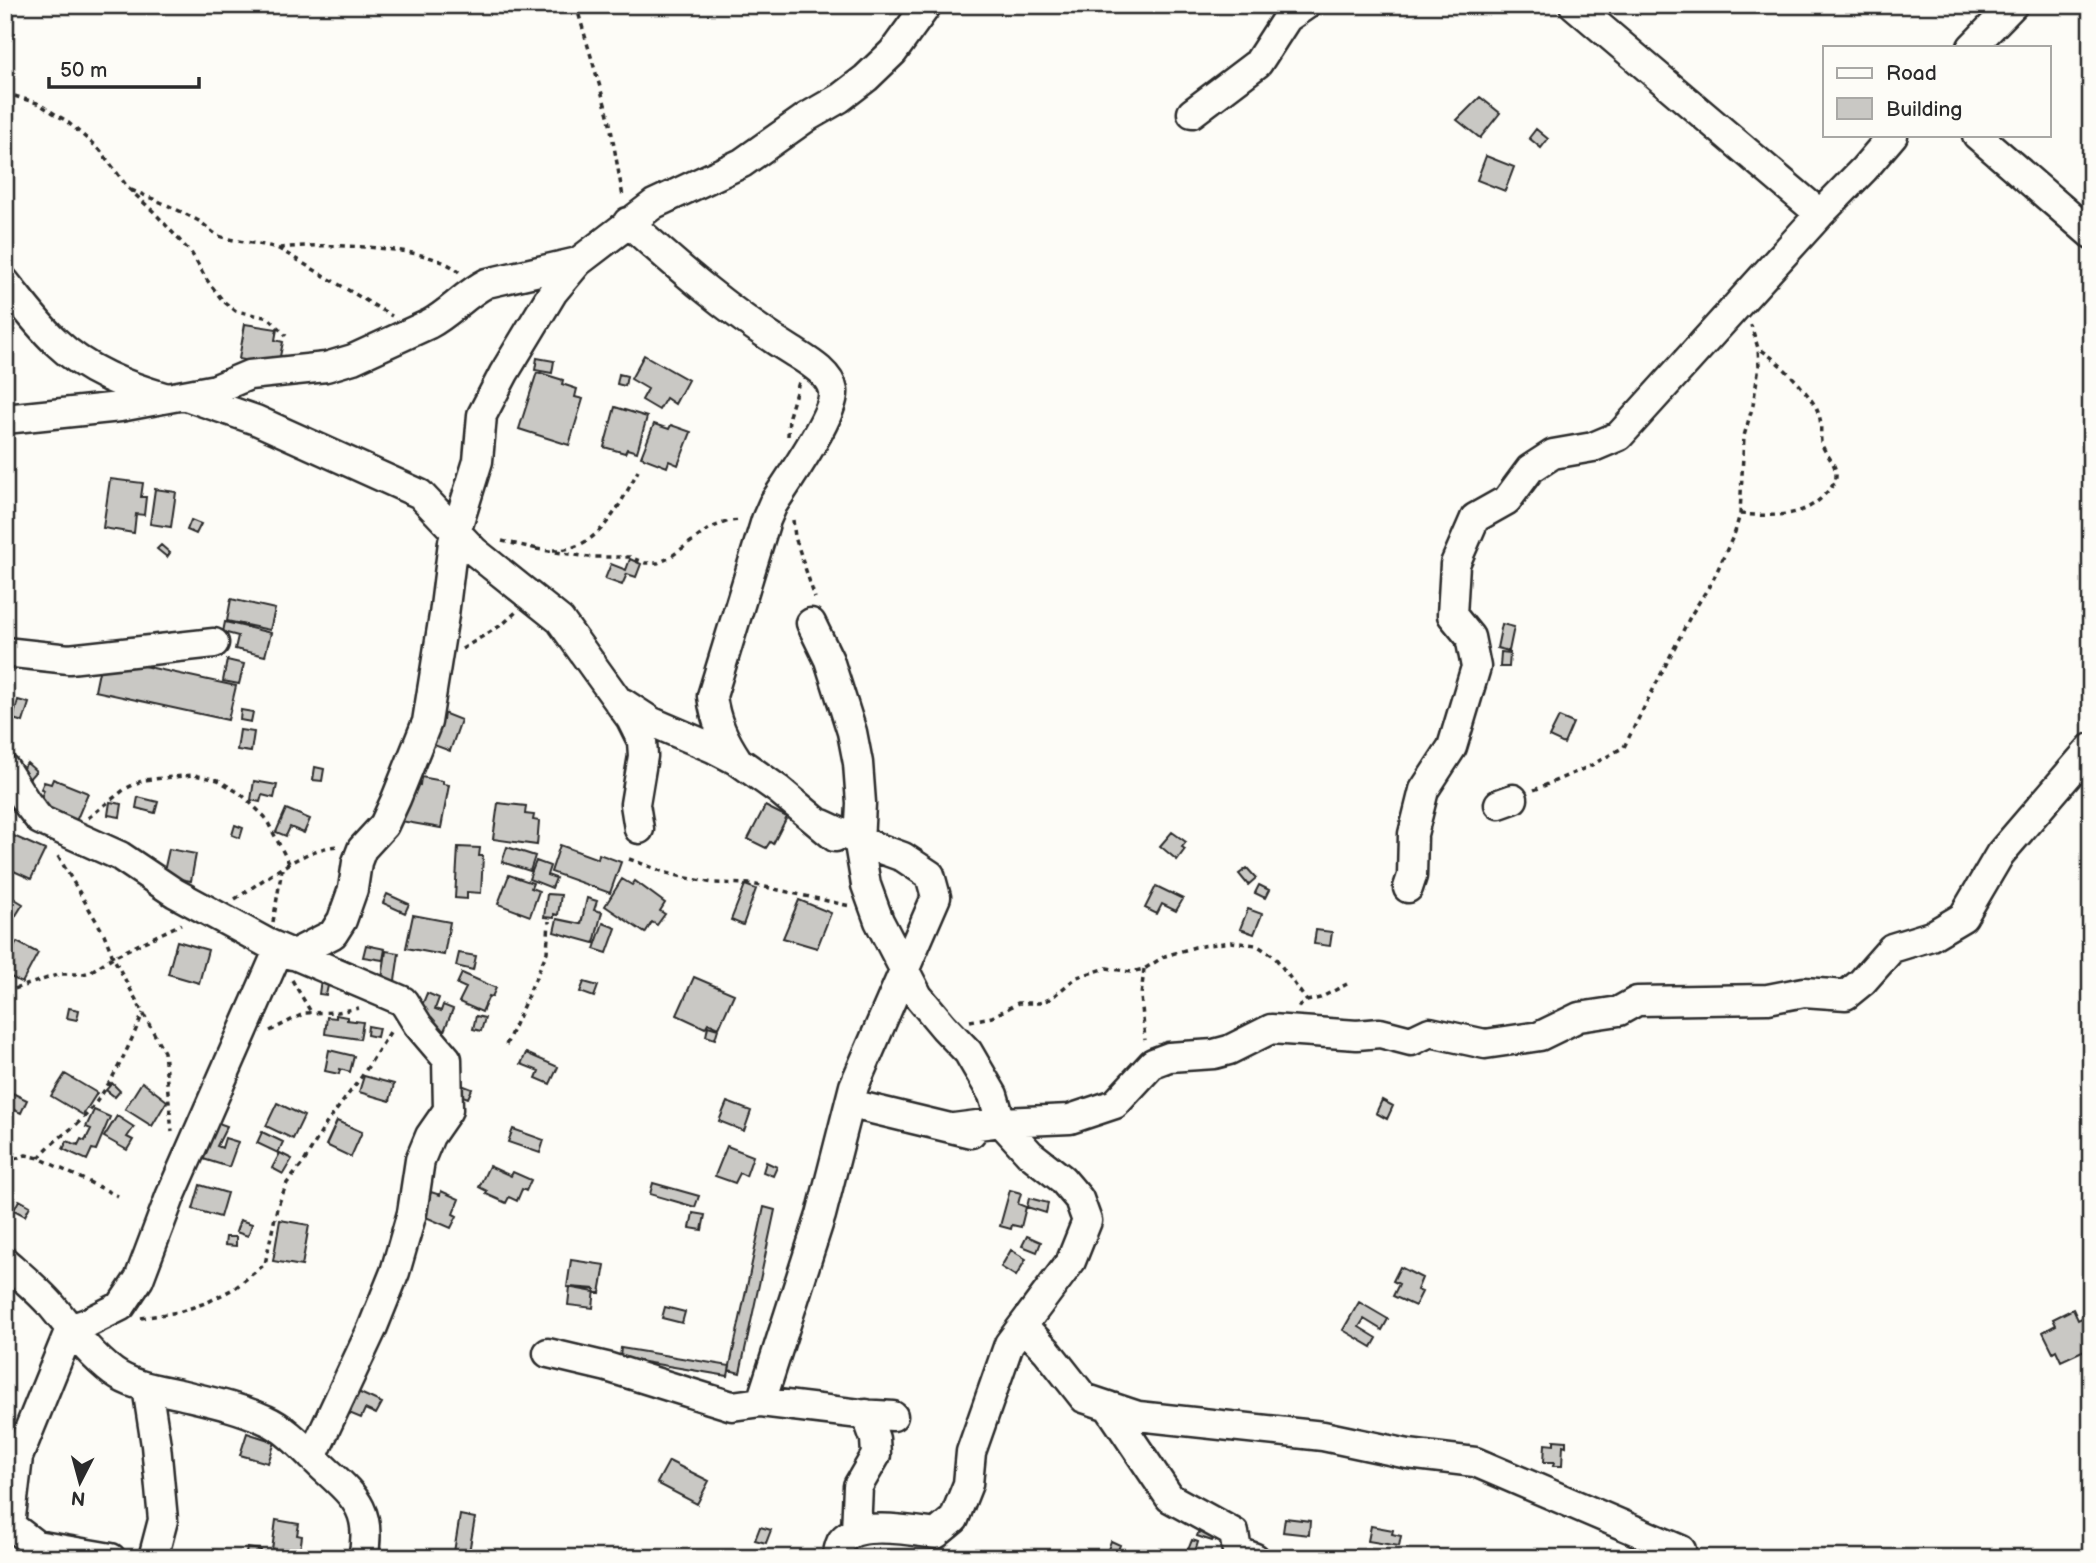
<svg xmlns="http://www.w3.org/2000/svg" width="2096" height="1563" viewBox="0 0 2096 1563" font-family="'Balsamiq Sans',sans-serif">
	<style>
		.building { fill: #c9c8c4; stroke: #2b2b2b; stroke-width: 2 }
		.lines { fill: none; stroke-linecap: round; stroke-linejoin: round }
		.minor-casing { stroke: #2b2b2b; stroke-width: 33 }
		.path { stroke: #2b2b2b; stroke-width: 3.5; stroke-dasharray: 5 5; stroke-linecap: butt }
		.minor { stroke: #fdfcf7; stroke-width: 28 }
	</style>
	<rect width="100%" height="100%" fill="#fdfcf7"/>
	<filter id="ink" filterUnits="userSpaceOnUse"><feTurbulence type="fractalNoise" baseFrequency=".0143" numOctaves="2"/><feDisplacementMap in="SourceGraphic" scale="14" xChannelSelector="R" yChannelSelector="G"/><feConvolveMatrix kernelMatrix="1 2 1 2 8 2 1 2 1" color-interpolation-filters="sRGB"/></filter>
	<g filter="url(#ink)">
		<path class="building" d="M1480,97L1500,113L1480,138L1457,120Z
			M1536,129L1548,139L1541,148L1529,138Z
			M1486,156L1514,167L1505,191L1477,180Z
			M245,324L277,329L275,340L283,342L278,366L239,359Z
			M644,355L688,380L675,404L666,398L659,410L642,400L648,389L631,379Z
			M537,358L554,361L552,373L535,370Z
			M537,372L563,380L562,384L577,389L575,397L583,399L569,445L519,429Z
			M619,374L627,376L625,386L617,384Z
			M615,407L647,417L637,452L627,449L625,453L604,447Z
			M654,424L669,429L671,425L691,432L678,465L669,461L667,467L641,457Z
			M110,479L143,483L141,497H146L144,515L136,514L134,533L103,528Z
			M155,489L176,492L171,527L150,524Z
			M191,520L201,524L196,534L187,530Z
			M161,545L170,553L167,557L157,549Z
			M630,559L641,564L636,577L627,574L622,585L605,579L611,564L626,570Z
			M231,599L275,609L270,630L227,621Z
			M225,622L271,633L265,656L235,649L238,636L223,632Z
			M1502,624L1514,627L1509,651L1497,648Z
			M1501,652L1510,653L1509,667H1500Z
			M102,657L236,686L228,720L95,691Z
			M227,660L244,664L239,684L223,681Z
			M18,700L29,703L23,722L13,719Z
			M241,710L253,712L251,722L240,720Z
			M438,711L461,720L450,751L426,742Z
			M1559,717L1573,723L1564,744L1549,737Z
			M240,730L254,732L251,752L237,750Z
			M27,763L36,771L28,780L19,773Z
			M315,767L324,769L322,781L313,780Z
			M421,777L443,781V784L449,785L441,828L395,820L406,782L420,785Z
			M53,779L88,793L74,826L36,810L44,790L41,789L44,782L51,784Z
			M254,781L277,785L274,798L262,795L260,802L251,800Z
			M138,797L158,802L155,813L136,808Z
			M110,802L122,804L120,817L108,815Z
			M498,803L526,806L525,814L534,815L533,820L539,821L537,845L493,839Z
			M765,806L787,817L773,844L770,842L766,848L748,839Z
			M286,809L310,819L304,833L290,827L286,836L276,832Z
			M235,825L243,828L240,838L232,835Z
			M1172,832L1186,842L1182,847L1185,849L1177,860L1160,846Z
			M7,833L45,850L31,879L5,867V837Z
			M560,845L598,859L599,854L621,862L610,893L551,872Z
			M458,847L480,848L479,856H483L481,893L467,892V899L455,898Z
			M507,847L535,856L530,871L502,862Z
			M169,849L196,854L191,881L163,876Z
			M536,861L550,866L547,875L556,878L552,888L529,879Z
			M1247,868L1256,878L1248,885L1239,874Z
			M509,875L533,883L531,888L539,891L530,916L498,904Z
			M622,879L632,885L635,881L665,903L660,911L665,914L657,925L652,922L645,933L605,906Z
			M745,885L756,889L743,925L731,920Z
			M1259,885L1269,890L1265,898L1255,893Z
			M1156,886L1183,899L1176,911L1162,904L1157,914L1145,908Z
			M5,893L23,904L5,933Z
			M387,894L409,904L405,913L383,903Z
			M547,894L561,895L558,915L554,914V918L544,917Z
			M587,898L597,901L594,910L602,912L594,943L554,932L557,919L581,924Z
			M799,900L831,913L817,948L783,938Z
			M1248,909L1262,914L1254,934L1240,929Z
			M413,915L450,922L444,955L406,948Z
			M603,923L616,928L607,953L594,949Z
			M1316,930L1332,932L1330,946L1314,944Z
			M177,941L208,950L199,983L168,974Z
			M17,942L38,953L22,983L5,974V963Z
			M366,945L385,949L383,960L363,957Z
			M386,951L399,953L394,988L381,986Z
			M459,953L476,956L473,970L456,966Z
			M462,973L496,988L492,997L489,996L482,1012L459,1002L466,988L457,984Z
			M694,977L734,994L719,1028L708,1023L705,1028L677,1015Z
			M321,979L329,981L326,995L319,994Z
			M584,982L598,986L594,997L580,992Z
			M427,993L439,998L435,1009L441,1011L443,1005L453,1009L444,1031L416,1020Z
			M69,1008L79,1010L77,1020L67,1018Z
			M336,1015L347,1017V1020L363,1022L360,1039L325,1034L327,1017L336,1018Z
			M476,1016L485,1018L481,1031L473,1029Z
			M368,1026L379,1028L377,1037L367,1035Z
			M708,1026L718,1029L715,1039L706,1036Z
			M329,1050L354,1056L350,1072L340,1069L339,1074L325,1071Z
			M526,1053L558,1067L550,1084L536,1078L539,1071L521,1064Z
			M65,1074L97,1093L83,1115L51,1096Z
			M364,1076L394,1084L390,1101L359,1092Z
			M142,1082L167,1101L152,1126L125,1109Z
			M112,1083L120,1091L115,1097L106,1090Z
			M459,1084L472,1089L468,1098L455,1093Z
			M6,1090L27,1100L21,1113L5,1106Z
			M1382,1100L1393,1106L1387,1119L1376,1113Z
			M727,1102L751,1111L744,1131L719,1121Z
			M277,1103L304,1116L293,1139L266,1126Z
			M94,1110L110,1117L96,1150L92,1149L87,1160L63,1149L67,1141L78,1145L81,1139L85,1141L91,1129L86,1127Z
			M117,1116L134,1127L127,1137L133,1140L127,1150L104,1137Z
			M210,1120L227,1126L217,1146L222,1148L225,1138L238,1142L229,1167L197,1157Z
			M337,1121L362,1132L351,1157L326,1145Z
			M513,1129L544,1140L540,1153L508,1142Z
			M262,1132L283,1142L278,1153L257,1143Z
			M727,1146L753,1156L746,1176L740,1173L735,1183L715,1176Z
			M280,1153L292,1159L283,1174L272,1168Z
			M766,1162L777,1167L773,1176L763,1172Z
			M489,1166L511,1176L513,1172L531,1180L526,1191L522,1189L517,1201L509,1197L506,1203L486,1194L487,1191L479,1187Z
			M653,1183L699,1196L695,1207L650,1194Z
			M200,1185L227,1193L220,1217L193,1209Z
			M1010,1190L1021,1193L1018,1204L1026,1207L1021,1227L1012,1225L1011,1229L1000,1226Z
			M441,1191L459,1199L453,1214L457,1216L451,1228L421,1215L431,1192L440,1195Z
			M1029,1198L1048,1203L1046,1213L1027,1207Z
			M19,1200L30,1206L25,1216L14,1210Z
			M764,1207L775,1210L740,1373L729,1370Z
			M693,1213L705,1215L702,1230L690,1228Z
			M240,1220L252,1224L248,1236L236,1232Z
			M280,1220L309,1225L302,1266L273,1261Z
			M1027,1236L1041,1242L1037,1252L1022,1246Z
			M226,1237H236V1246L225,1245Z
			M1011,1250L1026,1259L1016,1276L1001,1267Z
			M571,1260L605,1265L600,1293L567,1287Z
			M1400,1267L1422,1278L1417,1290L1422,1292L1415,1306L1393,1296L1399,1284L1393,1281Z
			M570,1287L595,1289L593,1308L568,1305Z
			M1359,1302L1388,1319L1382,1330L1364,1319L1359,1327L1377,1338L1372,1347L1343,1330Z
			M665,1307L685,1312L682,1323L662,1318Z
			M2073,1309L2078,1320L2088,1315L2091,1321V1347L2061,1361L2056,1350L2053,1352L2043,1332L2056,1325L2053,1319Z
			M621,1348L730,1366L728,1376L620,1358Z
			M358,1392L382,1403L376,1414L365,1409L361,1418L349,1413Z
			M247,1433L275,1442L268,1463L240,1455Z
			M1554,1440L1566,1441V1446L1563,1445L1562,1466H1553L1554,1462H1544L1545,1444L1554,1445Z
			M669,1461L709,1481L697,1504L657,1483Z
			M460,1515L475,1518L468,1558H453Z
			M1285,1518L1310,1521L1309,1535L1283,1532Z
			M276,1520L299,1524L297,1535L302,1536L300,1551L294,1550V1554L272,1550Z
			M1371,1526L1393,1530L1392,1534L1401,1536L1399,1546L1368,1541Z
			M760,1527L771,1530L766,1543L755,1540Z
			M1200,1527L1215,1532L1212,1541L1197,1536Z
			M1192,1540L1198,1542L1195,1552L1188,1550Z
			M1111,1541L1120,1545L1115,1558H1105Z
			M247,1548L261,1550L259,1558H245Z"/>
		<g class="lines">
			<g class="minor-casing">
				<path id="minor" d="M1574,5L1820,214
					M1972,47L2013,5
					M1192,113L1258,63L1287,18L1306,5
					M1977,135L2091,234
					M628,222C680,269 732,314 792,351C806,360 830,373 833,391C836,413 786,484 773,504L766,520L712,696C715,721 724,740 738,761
					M5,282C21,302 36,323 55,341C86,371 126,386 167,398
					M186,396L256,420L420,494L474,551L560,620L631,719L642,741L643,756L635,804L639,829
					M5,419L120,407L216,389L249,375L326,367L353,359L429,324C450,313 465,294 487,283L578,262L654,204L742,163L807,117L840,98L866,78L893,52L927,5
					M811,623L829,660L852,732L858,763L861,803L859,844L866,885L879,921L918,996L944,1027L968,1052L993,1095L1001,1122L1030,1154L1062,1179L1079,1199L1087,1221L1071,1261L1009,1344L971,1452L968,1484L954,1519L936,1534C914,1531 857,1520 842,1541C839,1545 838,1553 837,1558
					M5,652L69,659L214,643
					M623,703L652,722L713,748L738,761L779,790L835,837
					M5,769L26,802L40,820L120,856L175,893L269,944L403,1001L418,1025L447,1059L448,1110L430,1136L420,1160L412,1213L395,1272L372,1329L312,1457
					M1499,804L1513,799
					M1408,888L1412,876L1413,834L1424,790L1452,747L1476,667L1470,637L1452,615L1455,564L1475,518L1507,500L1530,469L1553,454L1593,447L1619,436L1820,214L1864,169L1893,135
					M292,955L333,934L342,920L353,889L357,862L362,849L384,825L396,799L427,722L444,615L453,542L478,461L482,415L504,373L553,292L578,262
					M851,1104L971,1133
					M954,1128L1001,1122L1070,1119L1115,1104L1153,1063L1169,1057L1214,1054L1229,1050L1271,1029L1357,1035L1380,1033L1411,1041L1430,1032L1485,1044L1540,1036L1579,1017L1619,1011L1637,1001L1768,999L1804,992L1846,995L1862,982L1892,948L1931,936L1963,917L2000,854L2091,748
					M5,1262C21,1276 38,1290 52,1306C71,1329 89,1354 113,1372C132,1386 157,1389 179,1394C208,1401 238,1407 266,1420C289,1430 308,1454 327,1471C358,1499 372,1514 363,1558
					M1023,1326L1047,1351L1084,1398L1138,1416L1323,1436L1408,1454L1475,1462L1681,1550
					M548,1353L607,1367L732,1406L761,1402L860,1414L893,1416
					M147,1387L156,1445L163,1520L153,1558
					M761,1402L821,1215L854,1086L936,897L930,875L903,857L859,841L822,824
					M1108,1406L1170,1498L1234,1533L1237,1551L1255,1558
					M856,1531L858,1486L876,1455L875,1439L866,1414
					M111,1558L36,1545L10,1525L18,1457L70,1329L87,1323L121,1306L139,1279L170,1197L279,949"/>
			</g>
			<path class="path" d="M576,5L609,118L623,197
				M5,93L37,103L65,120L100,150L129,189L154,212L192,254L207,280L223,301L236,311L269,318L286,336
				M131,190C154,199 175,208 197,220C205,224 211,232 219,236C238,243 259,242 279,249L392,316
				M280,248C320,243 429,244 459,272
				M788,436L789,416L799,382
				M1740,514C1770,516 1804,519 1825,494C1830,489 1836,483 1836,476C1837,463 1824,454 1821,442C1820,433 1822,424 1819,415C1814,396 1776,358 1758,348
				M793,520L795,537L815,598
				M502,541L538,549
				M536,549L589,557H630L645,563H658L669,558L710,528L729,521L742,520
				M553,550C599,551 619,506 638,471
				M462,649L503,624L516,612
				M1534,790L1590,766L1624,747L1691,615L1713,580L1735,532L1740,514L1744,436L1753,405L1759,366L1758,348L1751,325
				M88,818L125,789L143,780L194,775L218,780L241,794L265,817L290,865
				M58,856L104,934L113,957L164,1052L172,1132
				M629,859L667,873L687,878L713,883L752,884L850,906
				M235,899C265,880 304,847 340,846
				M273,922L282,869
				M1144,969L1141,996L1145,1040
				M292,980L311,1012
				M5,992L60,974H83L90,972L113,957L181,924
				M1298,1007L1307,1001L1320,998L1347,984
				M970,1021L992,1017L1018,1003H1039L1050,999L1077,977L1107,968L1131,972L1144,969L1165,956L1195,947L1231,942L1256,945L1274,956L1307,1001
				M270,1031L305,1013L338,1012L359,1008
				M506,1045L547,952L549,921
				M39,1158C52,1140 73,1130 87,1114C112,1084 128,1049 143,1013
				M5,1162L26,1155L39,1158L118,1196
				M141,1318L179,1312L208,1302L235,1288L265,1264L277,1208L287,1183L304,1162L326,1124L362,1076L392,1029"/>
			<use href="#minor" class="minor"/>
		</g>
	</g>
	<rect width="2096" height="1563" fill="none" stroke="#fdfcf7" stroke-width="28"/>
	<rect x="14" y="14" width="2068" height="1535" fill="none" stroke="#2b2b2b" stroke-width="2.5" filter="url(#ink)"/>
	<rect x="1823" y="46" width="228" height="91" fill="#fdfcf7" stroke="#a9a8a5" stroke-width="2"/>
	<rect x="1837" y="68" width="35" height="10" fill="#fdfcf7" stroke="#a9a8a5" stroke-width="2"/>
	<text x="1886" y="80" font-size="21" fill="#2b2b2b">Road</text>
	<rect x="1837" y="98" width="35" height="21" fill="#c9c8c4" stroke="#a9a8a5" stroke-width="2"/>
	<text x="1886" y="116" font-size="21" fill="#2b2b2b">Building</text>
	<g transform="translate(80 1482) rotate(186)" stroke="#fdfcf7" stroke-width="5" paint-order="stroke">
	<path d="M0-5L12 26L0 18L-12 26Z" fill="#2b2b2b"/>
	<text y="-10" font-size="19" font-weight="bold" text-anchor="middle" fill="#2b2b2b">N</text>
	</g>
	<path d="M49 77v10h150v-10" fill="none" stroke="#2b2b2b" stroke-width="3.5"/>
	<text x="60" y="77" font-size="21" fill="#2b2b2b" stroke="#fdfcf7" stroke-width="5" paint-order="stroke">50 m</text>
</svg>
